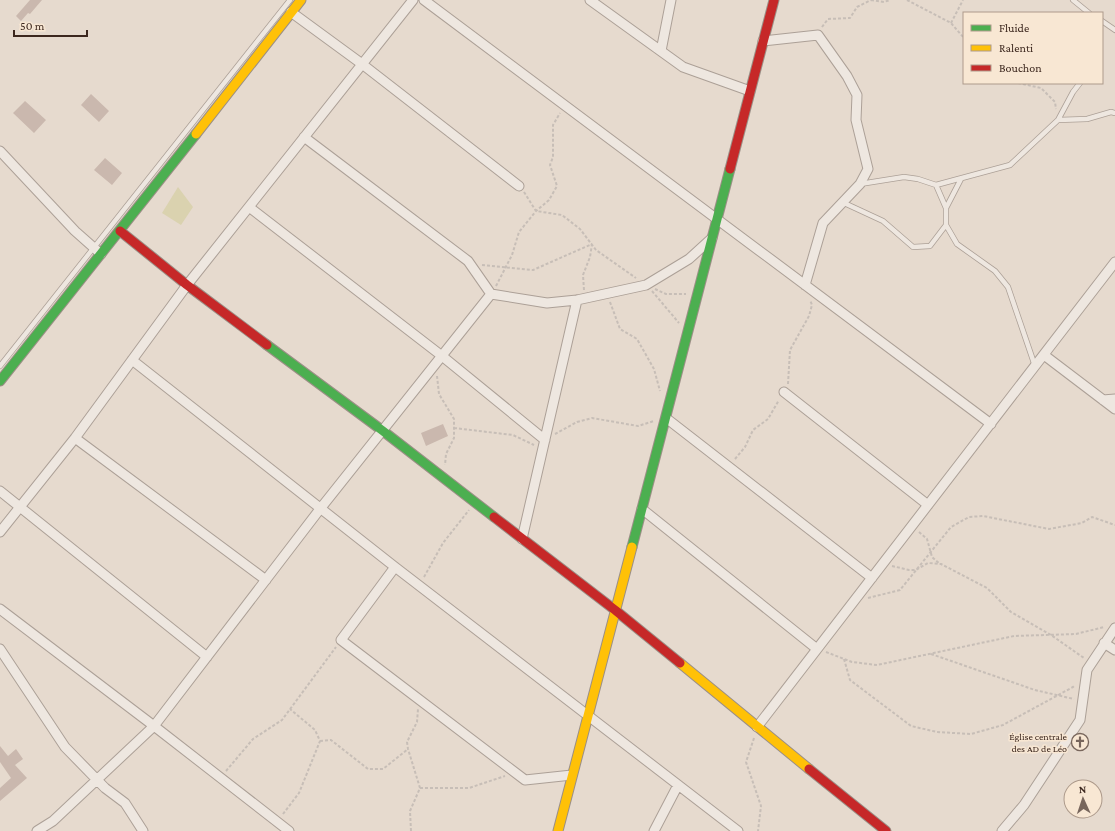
<svg xmlns="http://www.w3.org/2000/svg" width="1115" height="831" viewBox="0 0 1115 831" font-family="'Crimson Pro',serif">
	<style>
		.green { fill: #dad2af }
		.building { fill: #cab8ae }
		.lines { fill: none; stroke-linecap: round; stroke-linejoin: round }
		.lane-casing { stroke: #aca097; stroke-width: 6 }
		.street-casing { stroke: #aca097; stroke-width: 11 }
		.fast-casing { stroke: #9b8f86; stroke-width: 11 }
		.slow-casing { stroke: #9b8f86; stroke-width: 11 }
		.jam-casing { stroke: #9b8f86; stroke-width: 11 }
		.path { stroke: #c7beb7; stroke-width: 2; stroke-dasharray: 3 2; stroke-linecap: butt }
		.lane { stroke: #eee7e0; stroke-width: 4.5 }
		.street { stroke: #eee7e0; stroke-width: 9 }
		.fast { stroke: #4caf50; stroke-width: 9 }
		.slow { stroke: #ffc107; stroke-width: 9 }
		.jam { stroke: #c62828; stroke-width: 9 }
		.labels { text-anchor: middle; stroke-width: 3; stroke-linejoin: round; paint-order: stroke }
		.poi-label { font-size: 10px; fill: #3c271e; stroke: #f8e7d3; text-anchor: end }
	</style>
	<rect width="100%" height="100%" fill="#e6dace"/>
	<path class="green" d="M178,187L193,207L181,225L162,213Z"/>
	<path class="building" d="M30,0H42L30,14L28,13L21,21L16,16Z
		M91,94L109,111L99,122L81,105Z
		M25,101L46,120L34,133L13,113Z
		M105,158L122,173L112,185L94,170Z
		M443,424L448,436L426,446L421,433Z
		M0,746L8,756L16,749L23,759L15,765L27,778L0,801V788L11,778L0,762Z"/>
	<g class="lines">
		<g class="lane-casing">
			<path id="lane" d="M1073,0L1089,13
				M1102,21L1115,30
				M1058,120L1073,92L1080,83
				M961,179L946,208V225L957,244L995,271L1008,287L1035,366
				M860,184L904,177L918,179L936,185L1010,165L1058,120L1087,119L1111,112L1115,113
				M936,185L946,208
				M842,202L883,221L913,247L930,246L946,225
				M0,366L290,0"/>
		</g>
		<g class="street-casing">
			<path id="street" d="M424,0L991,424
				M590,0L683,67L750,91
				M291,12L362,64L519,186
				M763,41L818,35L847,76L857,95L856,120L868,169L860,184L823,223L805,285
				M661,51L671,0
				M304,137L468,261L491,294L547,303L577,300L646,285L689,259L712,238
				M0,151L75,231L101,254
				M249,207L442,356L545,440
				M1044,355L1115,409
				M132,360L395,567L738,831
				M784,392L928,505
				M1103,400L1115,399
				M666,418L872,578
				M75,438L266,580
				M0,491L207,657
				M642,509L817,649
				M0,532L75,438L187,285L413,0
				M522,539L577,300
				M395,567L341,640L525,780L572,775
				M0,609L154,726L289,831
				M1104,643L1115,650
				M0,649L65,747L105,788L125,803L143,831
				M757,727L1115,262
				M37,831L53,821L154,726L320,509L491,294
				M654,831L678,785
				M1002,831L1024,805L1080,720L1087,670L1115,628"/>
		</g>
		<g class="fast-casing">
			<path id="fast" d="M267,345L383,431L494,517
				M0,381L196,134
				M632,547L730,169"/>
		</g>
		<g class="slow-casing">
			<path id="slow" d="M196,134L301,0
				M680,663L809,769
				M558,831L632,547"/>
		</g>
		<g class="jam-casing">
			<path id="jam" d="M730,169L774,0
				M120,231L187,285L267,345
				M494,517L615,610L680,663
				M809,769L886,831"/>
		</g>
		<path class="path" d="M871,0L884,2L890,0
			M907,0L951,23L964,38
			M951,23L963,0
			M822,27L828,19L850,18L857,7L871,0
			M1018,83L1041,88L1055,102L1056,109
			M524,192L536,211L562,215L580,229L596,250L636,278
			M482,265L533,270L592,244
			M496,286L512,255L519,232L536,211L549,200L557,186L550,165L553,157V125L560,113
			M655,289L666,294H686
			M584,290L583,275L590,257L592,244
			M652,291L679,323
			M610,302L620,329L637,339L654,369L660,391
			M437,376L439,394L454,419V438L446,454L445,465
			M788,384L790,350L809,316L812,305L810,300
			M454,428L513,435L534,445
			M555,434L577,422L592,418L638,426L654,421
			M735,459L745,447L753,430L768,419L779,400
			M919,532L927,539L932,557L940,564
			M892,566L909,570H916L928,563L941,564L987,588L1011,612L1051,635L1084,658
			M424,577L443,543L469,510
			M868,598L900,590L951,527L969,517L983,516L1049,529L1082,523L1092,517L1115,525
			M826,652L852,662L877,665L1014,636L1076,634L1104,627
			M931,654L1035,690L1074,699
			M844,659L850,680L911,726L937,732L971,734L1003,725L1073,687L1075,685
			M754,738L746,762L761,806L758,831
			M320,741L331,740L368,769H383L408,749
			M226,771L253,739L282,720L336,647
			M420,788H469L505,776
			M283,814L299,793L320,741L315,730L290,709
			M411,831L410,811L420,788L408,749L407,742L417,722L418,709"/>
		<use href="#lane" class="lane"/>
		<use href="#street" class="street"/>
		<use href="#fast" class="fast"/>
		<use href="#slow" class="slow"/>
		<use href="#jam" class="jam"/>
	</g>
	<defs>
		<g id="church-ring" transform="scale(0.9)"><circle r="9.5" fill="#f8e7d3" stroke="#78665c" stroke-width="1.5"/><path d="M-1.2-6h2.4v3.5h3.3v2.4h-3.3V6h-2.4V-.1h-3.3v-2.4h3.3Z" fill="#78665c"/></g>
	</defs>
	<g fill-rule="evenodd">
		<use href="#church-ring" x="1080" y="742"/>
	</g>
	<g class="labels">
		<g class="poi-label">
			<text x="1067" y="740">Église centrale<tspan x="1067" dy="12">des AD de Léo</tspan></text>
		</g>
	</g>
	<rect x="963" y="12" width="140" height="72" fill="#f8e7d3" stroke="#ad9a8b"/>
	<rect x="971" y="25" width="20" height="6" fill="#4caf50" stroke="#ad9a8b"/>
	<text x="999" y="32" font-size="12" fill="#3c271e">Fluide</text>
	<rect x="971" y="45" width="20" height="6" fill="#ffc107" stroke="#ad9a8b"/>
	<text x="999" y="52" font-size="12" fill="#3c271e">Ralenti</text>
	<rect x="971" y="65" width="20" height="6" fill="#c62828" stroke="#ad9a8b"/>
	<text x="999" y="72" font-size="12" fill="#3c271e">Bouchon</text>
	<g transform="translate(1083 799) rotate(357)"><circle r="19" fill="#f8e7d3" stroke="#ad9a8b"/>
	<path d="M0-3L7 15L0 10L-7 15Z" fill="#78665c"/>
	<text y="-6" font-size="11" font-weight="bold" text-anchor="middle" fill="#3c271e">N</text>
	</g>
	<path d="M14 30v6h73v-6" fill="none" stroke="#3c271e" stroke-width="2"/>
	<text x="20" y="30" font-size="12" fill="#3c271e" stroke="#f8e7d3" stroke-width="3" paint-order="stroke">50 m</text>
</svg>
